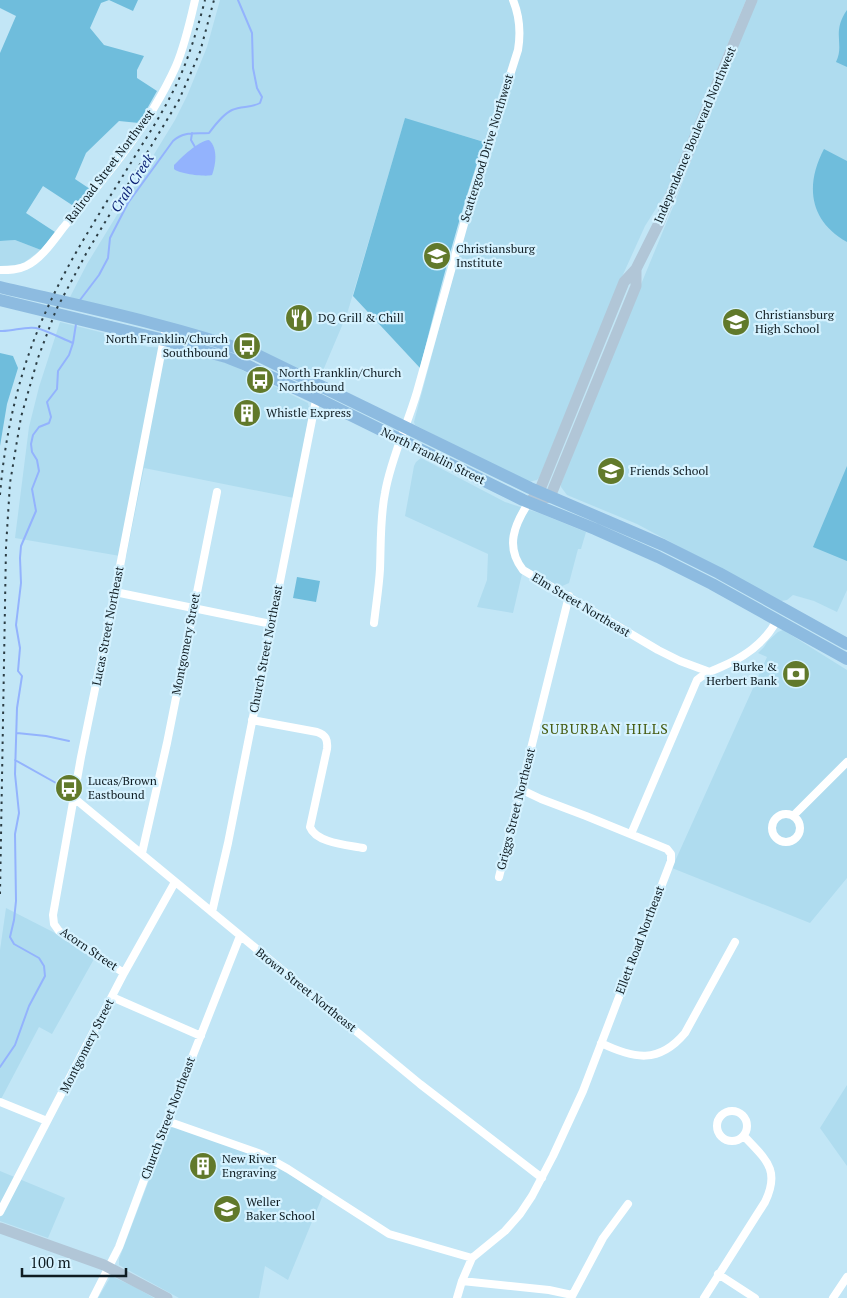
<svg xmlns="http://www.w3.org/2000/svg" width="847" height="1298" viewBox="0 0 847 1298" font-family="'PT Serif',serif">
	<style>
		.built { fill: #afdcef }
		.green { fill: #6fbddc }
		.water { fill: #93b3fd }
		.lines { fill: none; stroke-linecap: round; stroke-linejoin: round }
		.stream { stroke: #93b3fd; stroke-width: 2 }
		.street { stroke: #fff; stroke-width: 8 }
		.secondary { stroke: #b1c6d7; stroke-width: 11 }
		.primary { stroke: #8dbbe0; stroke-width: 12 }
		.rail { stroke: #2c3d44; stroke-width: 2; stroke-dasharray: 2.5 5; stroke-linecap: butt }
		.labels { text-anchor: middle; stroke-width: 4.5; stroke-linejoin: round; paint-order: stroke }
		.street-label { font-size: 12px; fill: #0f1c22; stroke: #d5f2ff }
		.poi-label { font-size: 12px; fill: #0f1c22; stroke: #d5f2ff; text-anchor: start }
		.water-label { font-size: 14px; font-style: italic; fill: #0f2477; stroke: #d5f2ff }
		.neighbourhood-label { font-size: 14px; letter-spacing: 1px; fill: #455a10; stroke: #d5f2ff }
	</style>
	<rect width="100%" height="100%" fill="#c2e6f6"/>
	<path class="built" d="M220,0H746L667,191L645,226L621,279L539,478L537,480L528,482L415,425L414,422L464,235L492,144L405,119L347,314L319,380L70,297L87,264L175,120L187,96L207,47Z
		M757,0H847V590L837,612L814,601L793,595L787,600L781,601L637,524L567,495L561,487V484L604,374L675,202L711,109Z
		M15,240L41,250L22,264L0,267V241Z
		M60,322L112,335L148,347L175,348L230,364L308,403L309,407V415L294,498L144,468L126,557L15,538L29,427L39,387Z
		M421,458L505,502L539,513L586,532L581,549H578L569,583L560,587L527,568L522,574L513,613L477,607L487,580L488,554L405,516L414,466L416,462Z
		M783,630L847,670V878L810,923L672,868L767,657L758,653L764,647L768,641L778,632Z
		M6,908L53,932L94,959L52,1034L39,1027L0,1101V950Z
		M847,1085V1166L820,1128Z
		M175,1127L259,1156L323,1195L288,1280L265,1266L259,1298H179L119,1265V1259L167,1133L169,1128Z
		M0,1171L65,1198L48,1238L0,1221Z
		M111,1276L135,1287L154,1298H98Z"/>
	<path class="green" d="M0,0H138L133,11L109,0L101,3L90,28L104,45L144,56L137,70V78L157,91L139,123L119,121L86,153L75,179L90,189L75,207L43,186L26,213L55,232L41,250L15,240L0,241V53L16,16L0,8Z
		M847,10V67L836,62C845,44 831,33 847,10Z
		M405,118L484,142C459,216 439,292 420,368L353,296Z
		M824,149L847,161V242C809,221 805,185 824,149Z
		M0,353L13,356L18,368L7,404L0,446Z
		M847,466V561L813,547Z
		M297,577L320,581L316,602L293,598Z"/>
	<path class="water" d="M209,140C218,148 216,164 212,175C206,177 179,174 174,169V165C182,157 198,141 209,140Z"/>
	<g class="lines">
		<path class="stream" d="M192,133L191,140L195,147
			M80,300L99,275L108,258L110,238L128,203L173,141C184,131 195,134 209,133C215,125 223,114 232,110C242,106 251,108 260,103L262,97L257,88L253,68L252,33L238,0
			M0,331C12,332 24,326 36,328C46,330 63,339 73,343
			M17,733L46,736L69,741
			M15,760L56,783
			M0,1067L15,1045L29,1006L45,976L44,966L39,958L14,944L10,937L14,920L16,901L15,834L19,813L15,774L17,708L22,676L18,671L20,648L16,625L21,583L20,558L21,546L36,511L32,489L39,471L37,460L32,452L31,444L33,435L39,427L49,423L51,417L47,402L57,389L58,371L69,355L73,343L76,324"/>
		<path class="street" d="M0,270C9,270 18,270 26,266C41,259 53,241 63,228C105,178 149,126 176,66C185,45 190,22 195,0
			M529,502C514,525 505,547 523,570L658,650L680,661L707,671
			M115,592L271,624
			M374,623C376,605 379,587 380,569C381,544 380,518 385,493C391,458 407,426 417,392L473,192L518,50C521,32 520,17 513,0
			M252,720L317,732C326,735 328,740 327,749L310,827C316,843 348,845 363,848
			M74,798L420,1084L542,1178
			M772 828a14 14 0 1 1 28 0a14 14 0 1 1-28 0Z
			M794,815L847,762
			M631,834L697,680C706,672 710,672 721,667C745,657 765,643 777,620
			M142,853L167,743L217,492
			M499,877L569,596
			M212,912L228,843L317,395
			M124,973L59,931L54,924L53,915L81,757L115,592L166,328
			M112,997L201,1036
			M601,1043C634,1059 659,1064 685,1033L735,942
			M0,1102L47,1121
			M717 1126a15 15 0 1 1 30 0a15 15 0 1 1-30 0Z
			M167,1121L261,1154L288,1169L389,1234L472,1258
			M0,1212L124,973L175,882
			M718,1274L755,1298
			M462,1281L549,1290L572,1295
			M93,1298L119,1247L150,1164L240,936
			M457,1298L462,1281L472,1258L505,1231L520,1214L532,1196L553,1156L583,1091L671,861V854L667,849L586,816L541,799L520,789
			M571,1298L603,1238L628,1204
			M704,1298L765,1202C781,1169 765,1159 744,1136
			M833,1298L847,1277"/>
		<path class="secondary" d="M533,498L539,492L624,282L636,269L659,223L752,0
			M541,499L550,497L636,286V269
			M0,1228L104,1265L167,1298"/>
		<path class="primary" d="M0,287C85,307 172,325 255,354L530,488L663,545L719,573L847,644
			M0,300L164,340L226,357L246,365L316,398L523,500L595,529L658,557L712,584L847,659"/>
		<path class="rail" d="M0,495C5,432 20,367 47,309C72,253 108,201 140,148C154,126 168,103 179,79C190,54 198,27 205,0
			M0,894L6,547L10,483L21,417L38,358L56,310L87,252L179,100L200,52L214,0"/>
	</g>
	<defs>
		<g id="school-disc" transform="scale(1.4375)"><circle r="9.5" fill="#61792b" stroke="#d5f2ff"/><path d="M0-5L7-2L0 1L-7-2ZM-4 1L0 2.5L4 1V4Q0 6-4 4Z" fill="#fff"/></g>
		<g id="restaurant-disc" transform="scale(1.4375)"><circle r="9.5" fill="#61792b" stroke="#d5f2ff"/><path d="M-5-6h1v4h1v-4h1v4h1v-4h1v5L-1.5 .5V6h-2V.5L-5-1ZM5-6V6H3V1.5H1.5Q1.5-4 5-6Z" fill="#fff"/></g>
		<g id="bus-disc" transform="scale(1.4375)"><circle r="9.5" fill="#61792b" stroke="#d5f2ff"/><path d="M-5-6H5V4H4V6H2V4H-2V6H-4V4H-5ZM-3.5-4V0h7V-4ZM-3.5 1.2v1.5H-2V1.2ZM2 1.2v1.5H3.5V1.2Z" fill="#fff"/></g>
		<g id="building-disc" transform="scale(1.4375)"><circle r="9.5" fill="#61792b" stroke="#d5f2ff"/><path d="M-4-6H4V6H1V3H-1V6H-4ZM-2.5-4.3h1.7v1.8h-1.7ZM.8-4.3h1.7v1.8H.8ZM-2.5-1h1.7V.8h-1.7ZM.8-1h1.7V.8H.8Z" fill="#fff"/></g>
		<g id="bank-disc" transform="scale(1.4375)"><circle r="9.5" fill="#61792b" stroke="#d5f2ff"/><path d="M-6-4H6V4H-6ZM0-2.3a2.3 2.3 0 1 0 0 4.6a2.3 2.3 0 1 0 0-4.6Z" fill="#fff"/></g>
	</defs>
	<g fill-rule="evenodd">
		<use href="#school-disc" x="437" y="256"/>
		<use href="#restaurant-disc" x="299" y="318"/>
		<use href="#school-disc" x="736" y="322"/>
		<use href="#bus-disc" x="247" y="346"/>
		<use href="#bus-disc" x="260" y="380"/>
		<use href="#building-disc" x="247" y="413"/>
		<use href="#school-disc" x="611" y="471"/>
		<use href="#bank-disc" x="796" y="674"/>
		<use href="#bus-disc" x="69" y="788"/>
		<use href="#building-disc" x="203" y="1166"/>
		<use href="#school-disc" x="227" y="1209"/>
	</g>
	<g class="labels">
		<g class="street-label">
			<text transform="translate(695 135) rotate(-67)" y="4">Independence Boulevard Northwest</text>
			<text transform="translate(487 148) rotate(-73)" y="4">Scattergood Drive Northwest</text>
			<text transform="translate(110 166) rotate(-53)" y="4">Railroad Street Northwest</text>
			<text transform="translate(433 456) rotate(26)" y="4">North Franklin Street</text>
			<text transform="translate(581 605) rotate(31)" y="4">Elm Street Northeast</text>
			<text transform="translate(108 626) rotate(-79)" y="4">Lucas Street Northeast</text>
			<text transform="translate(186 644) rotate(-79)" y="4">Montgomery Street</text>
			<text transform="translate(266 649) rotate(-79)" y="4">Church Street Northeast</text>
			<text transform="translate(516 809) rotate(-76)" y="4">Griggs Street Northeast</text>
			<text transform="translate(640 940) rotate(-69)" y="4">Ellett Road Northeast</text>
			<text transform="translate(89 949) rotate(34)" y="4">Acorn Street</text>
			<text transform="translate(306 990) rotate(39)" y="4">Brown Street Northeast</text>
			<text transform="translate(87 1046) rotate(-63)" y="4">Montgomery Street</text>
			<text transform="translate(168 1118) rotate(-69)" y="4">Church Street Northeast</text>
		</g>
		<g class="poi-label">
			<text x="456" y="253">Christiansburg<tspan x="456" dy="14">Institute</tspan></text>
			<text x="755" y="319">Christiansburg<tspan x="755" dy="14">High School</tspan></text>
			<text x="318" y="322">DQ Grill &amp; Chill</text>
			<text x="228" y="343" text-anchor="end">North Franklin/Church<tspan x="228" dy="14">Southbound</tspan></text>
			<text x="279" y="377">North Franklin/Church<tspan x="279" dy="14">Northbound</tspan></text>
			<text x="266" y="417">Whistle Express</text>
			<text x="630" y="475">Friends School</text>
			<text x="777" y="671" text-anchor="end">Burke &amp;<tspan x="777" dy="14">Herbert Bank</tspan></text>
			<text x="88" y="785">Lucas/Brown<tspan x="88" dy="14">Eastbound</tspan></text>
			<text x="222" y="1163">New River<tspan x="222" dy="14">Engraving</tspan></text>
			<text x="246" y="1206">Weller<tspan x="246" dy="14">Baker School</tspan></text>
		</g>
		<g class="water-label">
			<text transform="translate(132 183) rotate(-57)" y="5">Crab Creek</text>
		</g>
		<g class="neighbourhood-label">
			<text x="605" y="734">SUBURBAN HILLS</text>
		</g>
	</g>
	<path d="M22 1268v8h104v-8" fill="none" stroke="#0f1c22" stroke-width="2.5"/>
	<text x="30" y="1268" font-size="15" fill="#0f1c22" stroke="#d5f2ff" stroke-width="4" paint-order="stroke">100 m</text>
</svg>
